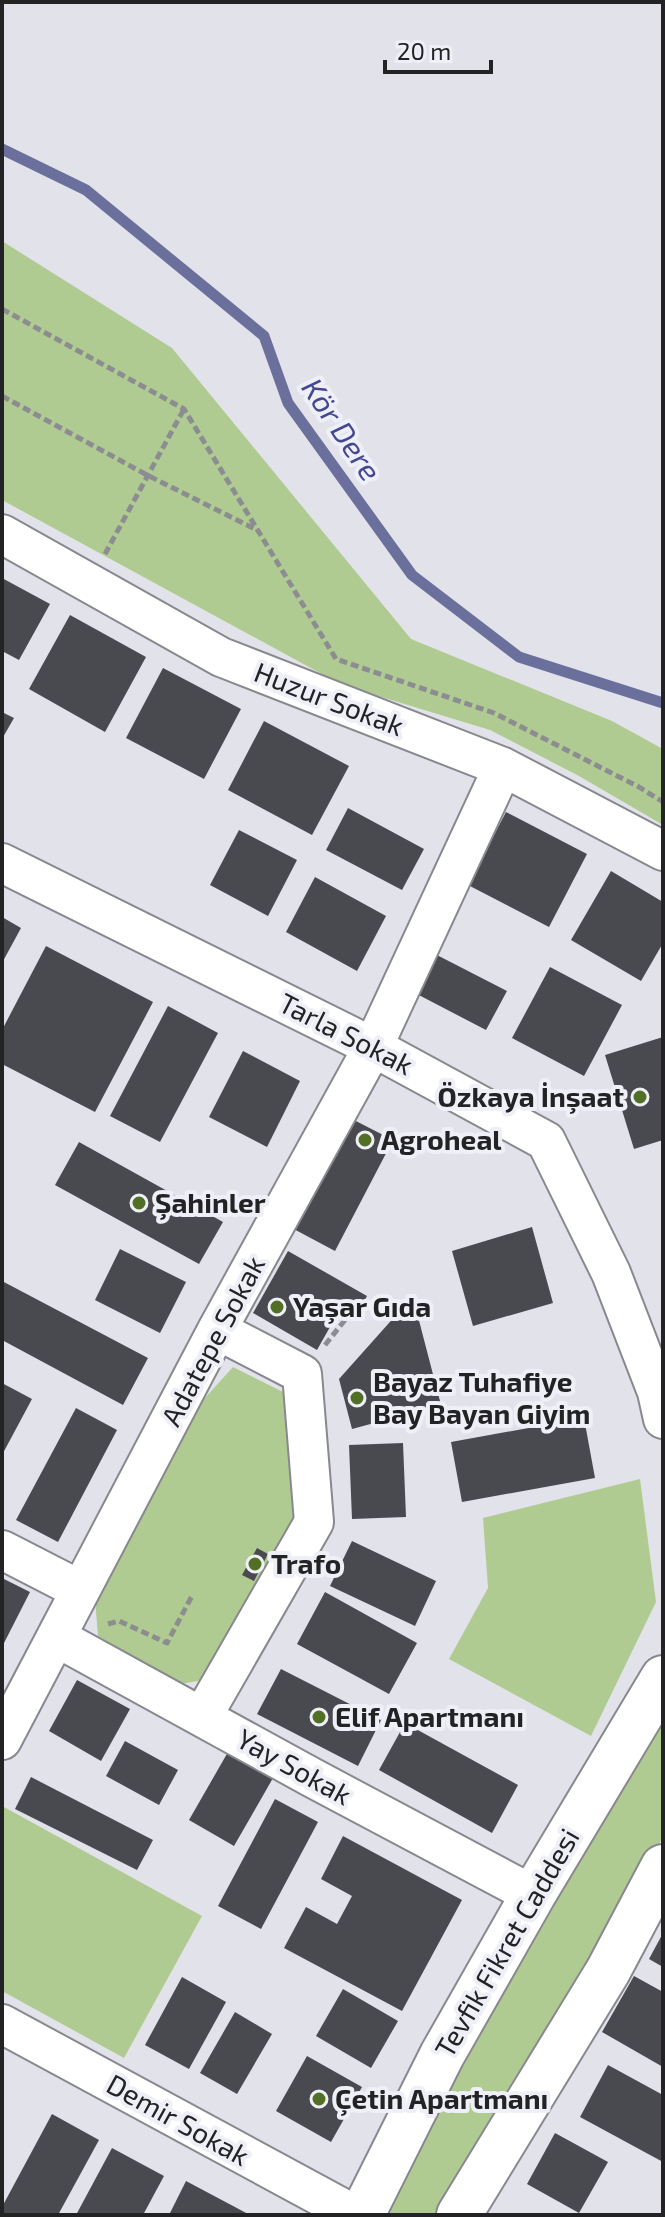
<svg xmlns="http://www.w3.org/2000/svg" width="665" height="2217" viewBox="0 0 665 2217" font-family="'Exo 2',sans-serif">
	<style>
		.green { fill: #b0cb91 }
		.lines { fill: none; stroke-linecap: round; stroke-linejoin: round }
		.stream { stroke: #6b6f9b; stroke-width: 11 }
		.building { fill: #494a4f }
		.minor-casing { stroke: #88898f; stroke-width: 42 }
		.tertiary-casing { stroke: #88898f; stroke-width: 48 }
		.path { stroke: #8c8d91; stroke-width: 5; stroke-dasharray: 8 4; stroke-linecap: butt }
		.minor { stroke: #fff; stroke-width: 38 }
		.tertiary { stroke: #fff; stroke-width: 44 }
		.poi-dot { fill: #527025; stroke: #eff0f7; stroke-width: 3 }
		.labels { text-anchor: middle; stroke-width: 8; stroke-linejoin: round; paint-order: stroke }
		.street-label { font-size: 28px; fill: #232325; stroke: #eff0f7 }
		.poi-label { font-size: 28px; font-weight: bold; fill: #232325; stroke: #eff0f7; text-anchor: start }
		.water-label { font-size: 30px; font-style: italic; fill: #454792; stroke: #eff0f7 }
	</style>
	<rect width="100%" height="100%" fill="#e2e3ea"/>
	<path class="green" d="M2,241L172,348L411,639L612,721L663,749V825L579,776L490,730L342,685L2,500Z
		M233,1367L283,1392L296,1515L219,1677L181,1684L98,1636L95,1599L204,1399Z
		M640,1479L656,1602L591,1736L449,1659L488,1588L483,1518Z
		M663,1721V1836L646,1870L442,2215H394L388,2211L468,2049Z
		M4,1807L202,1916L124,2058L2,1991V1811Z"/>
	<g class="lines">
		<path class="stream" d="M2,149L86,190L264,336L288,403L412,575L519,657L663,703"/>
	</g>
	<path class="building" d="M2,578L50,604L19,660L2,651Z
		M70,615L146,657L105,732L29,689Z
		M163,668L241,709L204,779L126,738Z
		M2,712L14,718L2,739Z
		M264,721L349,766L312,835L228,790Z
		M348,808L424,849L402,890L326,850Z
		M506,812L587,854L549,927L468,885Z
		M239,830L297,860L268,916L210,885Z
		M611,871L663,902V943L641,981L571,940Z
		M315,877L386,916L357,971L286,932Z
		M2,917L21,928L2,963Z
		M46,946L153,1002L95,1112L2,1064V1030Z
		M433,953L507,991L486,1030L413,992Z
		M550,967L622,1005L584,1076L512,1038Z
		M168,1006L218,1033L160,1142L110,1116Z
		M663,1037V1140L634,1149L605,1055Z
		M243,1051L300,1081L267,1147L209,1117Z
		M348,1117L393,1140L335,1251L290,1227Z
		M79,1142L223,1222L199,1264L55,1185Z
		M532,1227L553,1303L473,1326L452,1251Z
		M120,1249L186,1282L160,1333L95,1300Z
		M288,1251L367,1296L358,1312L343,1304L317,1350L253,1313Z
		M2,1281L148,1358L123,1405L2,1340Z
		M416,1309L441,1405L352,1429L339,1379L397,1314Z
		M2,1383L32,1399L2,1455Z
		M76,1408L117,1430L58,1542L16,1520Z
		M584,1418L595,1478L462,1502L451,1442Z
		M403,1443L406,1517L352,1519L349,1445Z
		M352,1541L436,1581L415,1626L330,1586Z
		M257,1548L268,1554L254,1581L242,1575Z
		M2,1578L30,1592L2,1647Z
		M325,1592L417,1643L389,1694L297,1644Z
		M281,1669L381,1720L358,1766L257,1714Z
		M77,1680L130,1709L101,1761L49,1731Z
		M405,1723L518,1785L492,1833L379,1770Z
		M125,1741L178,1770L159,1805L106,1776Z
		M228,1752L273,1778L234,1846L189,1820Z
		M31,1777L153,1840L137,1870L15,1809Z
		M275,1799L318,1822L261,1929L218,1906Z
		M343,1836L462,1900L402,2011L284,1948L306,1907L337,1924L352,1896L321,1879Z
		M663,1933V1967L649,1959Z
		M634,1976L663,1992V2067L602,2032Z
		M182,1977L226,2002L189,2069L145,2045Z
		M343,1989L398,2021L371,2068L316,2036Z
		M235,2012L272,2034L237,2094L200,2073Z
		M307,2056L362,2087L331,2142L276,2111Z
		M608,2065L663,2095V2162L580,2117Z
		M52,2114L99,2140L58,2215H2V2207Z
		M555,2133L608,2162L579,2213L527,2184Z
		M112,2148L164,2176L143,2215H76Z
		M186,2181L250,2215H169Z"/>
	<g class="lines">
		<g class="minor-casing">
			<path id="minor" d="M2,534L221,657L503,767L663,851
				M2,863L373,1047L546,1141L611,1273L657,1392L663,1419
				M2,1550L80,1590
				M56,1637L311,1777L533,1895
				M202,1717L314,1522L302,1374L217,1330
				M2,1740L217,1330L373,1047L503,767
				M2,2024L355,2215"/>
		</g>
		<g class="tertiary-casing">
			<path id="tertiary" d="M362,2215L442,2055L533,1895L663,1678
				M459,2215L608,1971L663,1867"/>
		</g>
		<path class="path" d="M2,309L184,409L336,659L494,713L639,787L663,802
			M2,396L147,475L257,530
			M105,554L184,409
			M325,1345L349,1315
			M108,1624L119,1621L167,1643L193,1594"/>
		<use href="#minor" class="minor"/>
		<use href="#tertiary" class="tertiary"/>
	</g>
	<g class="poi-dot">
		<circle cx="640" cy="1097" r="8"/>
		<circle cx="365" cy="1140" r="8"/>
		<circle cx="139" cy="1203" r="8"/>
		<circle cx="277" cy="1307" r="8"/>
		<circle cx="357" cy="1398" r="8"/>
		<circle cx="255" cy="1564" r="8"/>
		<circle cx="319" cy="1717" r="8"/>
		<circle cx="319" cy="2099" r="8"/>
	</g>
	<g class="labels">
		<g class="street-label">
			<text transform="translate(329 699) rotate(21)" y="10">Huzur Sokak</text>
			<text transform="translate(346 1034) rotate(27)" y="10">Tarla Sokak</text>
			<text transform="translate(213 1341) rotate(-62)" y="10">Adatepe Sokak</text>
			<text transform="translate(294 1767) rotate(29)" y="10">Yay Sokak</text>
			<text transform="translate(507 1943) rotate(-60)" y="10">Tevfik Fikret Caddesi</text>
			<text transform="translate(178 2120) rotate(29)" y="10">Demir Sokak</text>
		</g>
		<g class="poi-label">
			<text x="624" y="1107" text-anchor="end">Özkaya İnşaat</text>
			<text x="381" y="1150">Agroheal</text>
			<text x="155" y="1213">Şahinler</text>
			<text x="293" y="1317">Yaşar Gıda</text>
			<text x="373" y="1392">Bayaz Tuhafiye<tspan x="373" dy="32">Bay Bayan Giyim</tspan></text>
			<text x="271" y="1574">Trafo</text>
			<text x="335" y="1727">Elif Apartmanı</text>
			<text x="335" y="2109">Çetin Apartmanı</text>
		</g>
		<g class="water-label">
			<text transform="translate(341 430) rotate(56)" y="10">Kör Dere</text>
		</g>
	</g>
	<rect width="665" height="2217" fill="none" stroke="#232325" stroke-width="8"/>
	<path d="M385 60v12h106v-12" fill="none" stroke="#232325" stroke-width="4"/>
	<text x="397" y="60" font-size="24" fill="#232325" stroke="#eff0f7" stroke-width="6" paint-order="stroke">20 m</text>
</svg>
